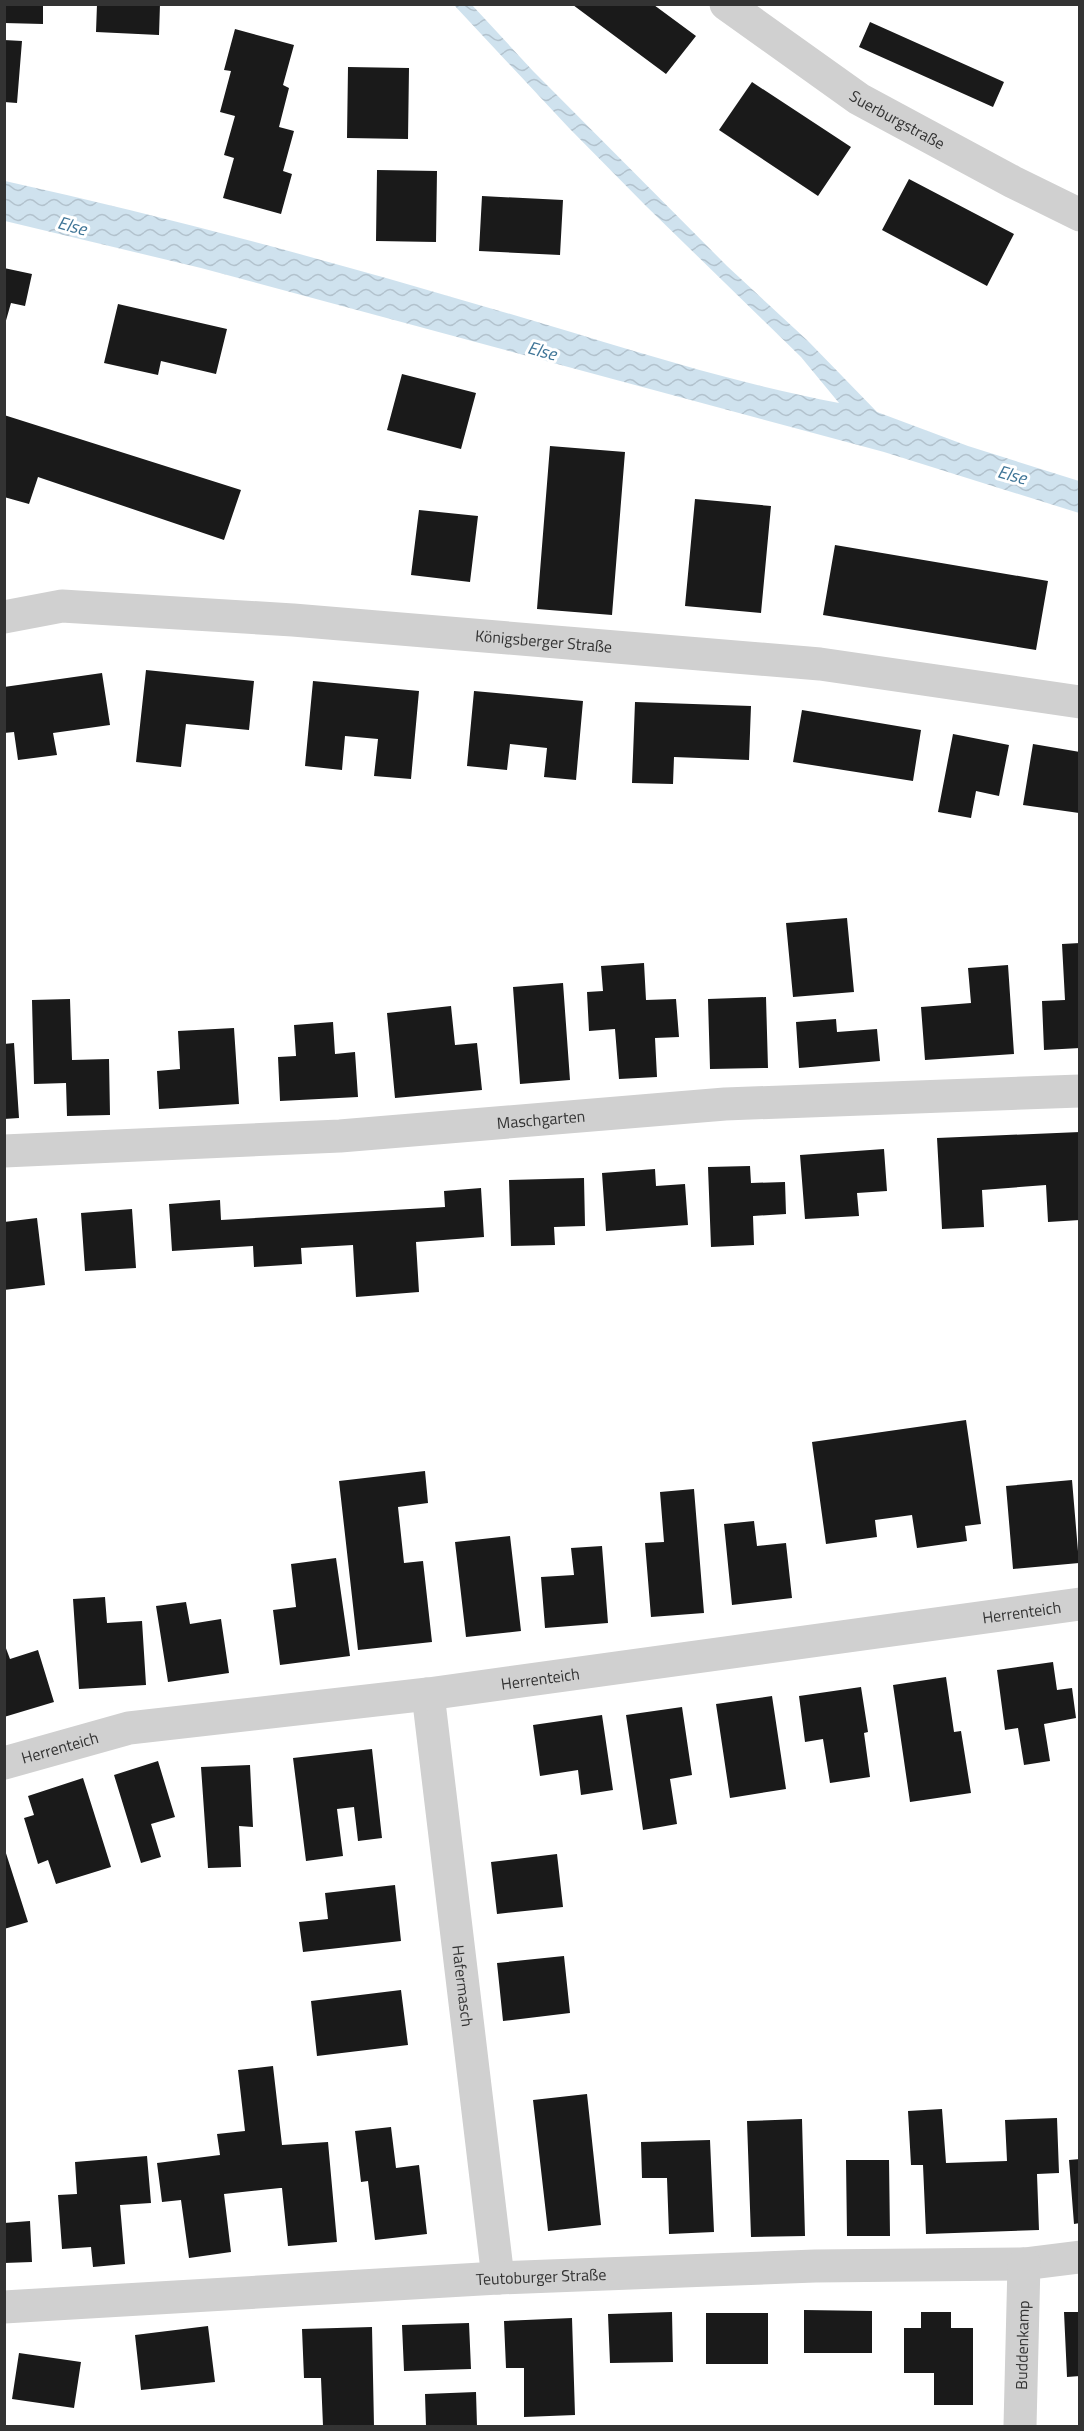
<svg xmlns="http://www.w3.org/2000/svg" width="1084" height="2431" viewBox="0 0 1084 2431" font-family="'Titillium Web',sans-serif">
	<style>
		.water { fill: url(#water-waves) }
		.building { fill: #1a1a1a }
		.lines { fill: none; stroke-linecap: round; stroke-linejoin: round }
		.minor { stroke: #d0d0d0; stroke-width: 33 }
		.labels { text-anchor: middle; stroke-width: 6; stroke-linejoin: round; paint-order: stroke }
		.street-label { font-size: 16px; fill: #333; stroke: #fff }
		.water-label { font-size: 18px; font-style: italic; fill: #3f7597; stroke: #fff }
	</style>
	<defs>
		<pattern id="water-waves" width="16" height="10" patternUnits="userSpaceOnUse" patternTransform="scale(1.5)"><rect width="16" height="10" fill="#cfe2ee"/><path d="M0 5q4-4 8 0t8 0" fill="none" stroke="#b2c2cd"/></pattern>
	</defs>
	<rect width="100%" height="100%" fill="#fff"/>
	<path class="water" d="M454,5H472L533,71L727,266L808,341L877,412L968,446L1079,481V513L884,452L201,268L5,221V181C164,216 323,259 479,305C599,339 716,380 839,403L801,357L646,206L569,128Z"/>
	<path class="building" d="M4,4H43V24L4,23Z
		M97,4H160L159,35L96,32Z
		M573,5H654L696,36L666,74Z
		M870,22L1004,82L993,107L859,47Z
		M235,29L294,45L283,85L289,88L279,127L294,131L283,171L292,174L281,214L223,198L234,158L224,155L235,116L220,112L231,71L224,70Z
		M4,40L22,41L17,103L4,102Z
		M348,67L409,68L408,139L347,138Z
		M752,82L851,147L818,196L719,130Z
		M377,170L437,171L436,242L376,241Z
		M909,179L1014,234L987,286L882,230Z
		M482,196L563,200L560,255L479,251Z
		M4,268L32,274L25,306L11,303L5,324Z
		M118,304L227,329L216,374L161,361L158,375L104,363Z
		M402,374L476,393L461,449L387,430Z
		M4,415L241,490L224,540L38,477L29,504L4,497Z
		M550,446L625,452L612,615L537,609Z
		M695,499L771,506L761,613L685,606Z
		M419,510L478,516L470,582L411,575Z
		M835,545L1048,581L1036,650L823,615Z
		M146,670L254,681L249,730L186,724L181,767L136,762Z
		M102,673L110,725L53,733L57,755L18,760L14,732L4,733V687Z
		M313,681L419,691L411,779L374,776L378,739L345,736L342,770L305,766Z
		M474,691L583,701L576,780L544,777L547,748L510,744L507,770L467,766Z
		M635,702L751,706L749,760L674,757L673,784L632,783Z
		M802,710L921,730L913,781L793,762Z
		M953,734L1009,745L999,796L976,791L971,818L938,812Z
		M1033,744L1080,752L1079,813L1023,805Z
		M847,918L854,992L793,997L786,923Z
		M1080,943V1048L1044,1050L1042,1001L1065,1000L1062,944Z
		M644,963L646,1000L676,999L679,1037L655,1038L657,1077L619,1079L615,1029L589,1031L587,992L603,991L601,966Z
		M1008,965L1014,1054L925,1060L921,1007L971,1003L968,968Z
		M563,983L570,1080L520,1084L513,987Z
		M766,997L768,1068L710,1069L708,999Z
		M70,999L72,1060L109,1059L110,1115L67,1116L66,1083L34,1084L32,1000Z
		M451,1006L455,1045L477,1043L482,1090L395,1098L387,1013Z
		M836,1019L837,1032L877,1029L880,1061L799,1068L796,1022Z
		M333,1022L335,1054L355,1052L358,1097L280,1101L278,1057L296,1056L294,1025Z
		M234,1028L239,1104L159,1109L157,1071L180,1069L178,1031Z
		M14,1043L19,1118L4,1119V1044Z
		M1080,1132V1220L1048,1222L1046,1185L982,1190L984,1227L942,1229L937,1138Z
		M884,1149L887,1191L857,1193L859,1216L805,1219L800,1155Z
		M750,1166L751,1183L785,1182L786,1214L753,1216L754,1245L711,1247L708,1167Z
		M655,1169L656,1186L685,1184L688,1225L606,1231L602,1173Z
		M584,1178L585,1226L554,1227L555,1245L511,1246L509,1180Z
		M481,1188L484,1237L416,1242L419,1292L356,1297L353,1245L301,1248L302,1264L254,1267L253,1246L172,1251L169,1204L220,1200L221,1220L445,1207L444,1191Z
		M132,1209L136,1268L85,1271L81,1213Z
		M37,1218L45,1285L4,1290V1222Z
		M966,1420L981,1524L965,1526L967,1541L917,1548L912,1515L875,1520L877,1537L826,1544L812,1442Z
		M425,1471L428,1503L398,1507L404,1563L423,1561L432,1642L358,1650L339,1481Z
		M1072,1480L1079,1563L1013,1569L1006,1486Z
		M694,1489L704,1613L651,1617L645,1543L664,1542L660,1492Z
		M754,1521L757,1546L786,1543L792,1598L732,1605L724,1524Z
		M510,1536L521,1631L466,1637L455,1542Z
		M602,1546L608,1623L545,1628L541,1577L574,1575L571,1548Z
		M336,1558L350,1656L280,1665L273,1610L296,1607L291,1564Z
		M105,1597L107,1623L142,1621L146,1685L79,1689L73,1599Z
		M186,1602L190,1624L221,1619L229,1673L168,1682L156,1606Z
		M4,1643L10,1659L38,1650L54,1702L4,1717Z
		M1053,1662L1057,1690L1072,1688L1076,1718L1044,1724L1050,1761L1024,1765L1018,1728L1005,1730L997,1670Z
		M946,1677L954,1732L961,1731L971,1793L910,1802L893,1685Z
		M861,1687L868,1732L864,1733L870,1777L830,1783L823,1739L805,1742L799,1696Z
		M772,1696L786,1789L730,1798L716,1704Z
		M682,1707L692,1775L670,1779L677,1824L643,1830L626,1715Z
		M602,1715L613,1790L581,1795L578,1770L540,1776L533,1725Z
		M372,1749L382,1838L358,1841L354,1807L337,1809L343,1856L306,1861L293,1758Z
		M158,1761L175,1817L151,1824L161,1857L141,1863L114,1775Z
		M250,1765L253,1827L239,1826L241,1867L208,1868L201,1767Z
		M83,1778L111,1867L56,1884L48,1860L38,1864L24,1818L34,1815L28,1796Z
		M4,1847L28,1922L4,1929Z
		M557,1854L563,1907L497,1914L491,1862Z
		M395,1885L401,1941L303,1952L299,1922L328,1919L325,1893Z
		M564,1956L570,2013L503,2021L497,1963Z
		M401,1990L408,2045L317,2056L311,2001Z
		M273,2066L282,2145L328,2142L337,2242L288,2246L282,2188H280L224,2194L231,2252L189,2258L181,2200L162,2202L157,2163L220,2155L217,2134L245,2131L238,2070Z
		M587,2094L601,2225L548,2231L533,2100Z
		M942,2109L946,2163L1007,2161L1005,2120L1057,2118L1059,2173L1037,2174L1039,2230L926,2234L923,2165H911L908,2111Z
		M802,2119L805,2236L751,2237L747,2121Z
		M391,2127L396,2168L419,2165L427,2234L375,2240L368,2181L361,2182L355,2131Z
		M710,2140L714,2232L669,2234L667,2178H642L641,2142Z
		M147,2156L151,2203L120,2205L125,2264L93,2267L91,2247L62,2249L58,2195L77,2194L75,2162Z
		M1080,2159V2223L1074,2224L1069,2160Z
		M846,2160H889L890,2236H847Z
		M30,2221L32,2262L4,2263V2223Z
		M804,2310L872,2311V2353H804Z
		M672,2312L673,2362L610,2363L608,2314Z
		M921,2312H951V2328H973V2405H934V2373H904V2328H921Z
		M1064,2312H1080V2376L1067,2377Z
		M706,2313H768V2364H706Z
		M572,2318L575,2415L524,2417V2368H506L504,2321Z
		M469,2323L471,2369L404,2371L402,2325Z
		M208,2326L215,2382L141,2390L135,2335Z
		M372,2327L374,2426H323L321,2378H304L302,2329Z
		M19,2353L81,2362L74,2408L12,2399Z
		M476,2392L477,2426H426L425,2394Z"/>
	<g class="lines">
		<g class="minor">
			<path id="s1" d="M726,4L859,99L1013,182L1080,215"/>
			<path id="s2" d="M4,617L62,606L293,620L820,664L1080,702"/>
			<path id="s3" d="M4,1151L340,1136L725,1104L1080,1091"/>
			<path id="s4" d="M428,1694L498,2278"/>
			<path id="s5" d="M4,1763L129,1728L428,1694L1080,1604"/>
			<path id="s6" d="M4,2307L498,2278L815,2266L1024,2264L1080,2257"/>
			<path id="s7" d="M1020,2426L1024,2264"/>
		</g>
	</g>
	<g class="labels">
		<g class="street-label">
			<text dy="6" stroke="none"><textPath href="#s1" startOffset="207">Suerburgstraße</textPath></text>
			<text dy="6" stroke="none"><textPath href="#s2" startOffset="542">Königsberger Straße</textPath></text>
			<text dy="6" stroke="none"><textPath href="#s3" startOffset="538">Maschgarten</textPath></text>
			<text dy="6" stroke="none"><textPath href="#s5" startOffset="1030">Herrenteich</textPath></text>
			<text dy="6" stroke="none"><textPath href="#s5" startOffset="544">Herrenteich</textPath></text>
			<text dy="6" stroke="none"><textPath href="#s5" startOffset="58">Herrenteich</textPath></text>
			<text dy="6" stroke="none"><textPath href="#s4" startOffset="294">Hafermasch</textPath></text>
			<text dy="6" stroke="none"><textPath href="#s6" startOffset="538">Teutoburger Straße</textPath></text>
			<text dy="6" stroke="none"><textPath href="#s7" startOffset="81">Buddenkamp</textPath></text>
		</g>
		<g class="water-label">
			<text transform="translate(72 226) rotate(15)" y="6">Else</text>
			<text transform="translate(542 351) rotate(15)" y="6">Else</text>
			<text transform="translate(1012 475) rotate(15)" y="6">Else</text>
		</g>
	</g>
	<rect width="1084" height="2431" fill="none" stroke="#333333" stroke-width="12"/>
</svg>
